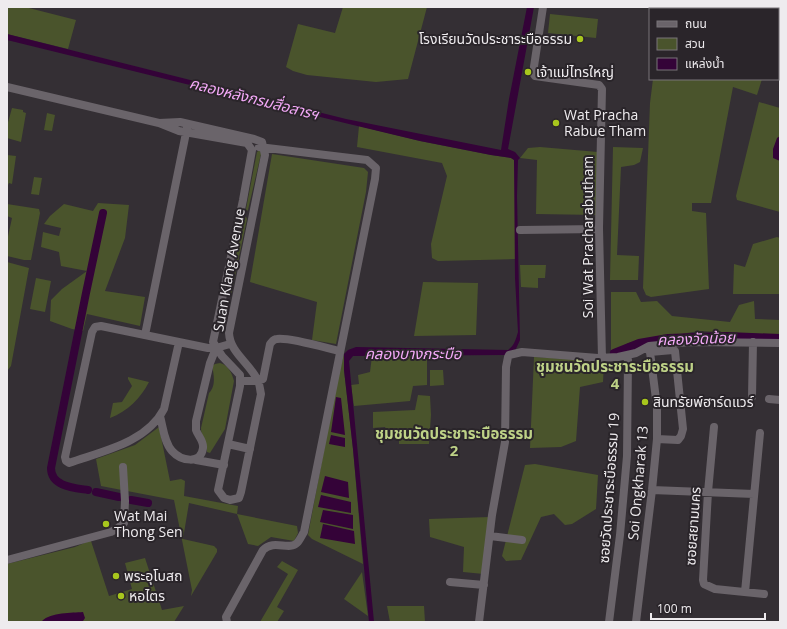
<svg xmlns="http://www.w3.org/2000/svg" width="787" height="629" viewBox="0 0 787 629" font-family="'Open Sans','Noto Sans Thai',sans-serif">
	<style>
		.green { fill: #4a542c }
		.water { fill: #340338 }
		.lines { fill: none; stroke-linecap: round; stroke-linejoin: round }
		.canal { stroke: #340338; stroke-width: 8 }
		.minor { stroke: #6a646a; stroke-width: 8 }
		.poi-dot { fill: #a8c71d; stroke: #2a252a; stroke-width: 1.5 }
		.labels { text-anchor: middle; stroke-width: 4; stroke-linejoin: round; paint-order: stroke }
		.poi-label { font-size: 14px; fill: #eeebee; stroke: #2a252a; text-anchor: start }
		.street-label { font-size: 14px; fill: #eeebee; stroke: #2a252a }
		.water-label { font-size: 15px; font-style: italic; fill: #f4a9f8; stroke: #2a252a }
		.neighbourhood-label { font-size: 15px; font-weight: bold; fill: #bed287; stroke: #2a252a }
	</style>
	<rect width="100%" height="100%" fill="#342f34"/>
	<path class="green" d="M7,7H25L76,20L68,49L7,34Z
		M343,7H427L408,79L376,82L307,75L293,71L286,67L298,24L335,33Z
		M550,14L598,19L596,38L548,33Z
		M653,79H762L757,95L733,87L711,203H692V211L706,213L709,289L651,297L646,295L643,288L650,103Z
		M759,102L780,108V212L737,200L736,196Z
		M12,108L23,110V112L26,113L21,142L7,138V126Z
		M47,113L55,115L52,131L44,130Z
		M359,126L420,141L491,155L511,158L514,160L515,168V259L438,261L432,258L431,244L447,176L442,163L357,147Z
		M540,147L598,152V215L536,214L537,160L520,158L528,148Z
		M613,147L643,148L640,162L634,165L621,167L617,255L639,256L638,280H610Z
		M260,150L261,154L248,210L247,211L246,209L257,152Z
		M272,154L364,168L368,172L366,192L336,344L312,340L317,302L250,282Z
		M7,155L16,156L12,184L9,183L8,185H7Z
		M34,177L42,178L39,195L31,194Z
		M98,203L129,205L125,238L105,291L145,297L140,326L87,314L83,331L72,329L50,321L51,300L62,289L87,271L61,266L59,252L41,247L43,232L59,236L61,228L44,224L50,216L64,204L93,211Z
		M7,204L39,209L40,213L31,260H24L7,256V241L12,218L7,216Z
		M246,217L247,219L231,295L229,296L228,294L244,218Z
		M777,237L780,238V294H733L734,264L745,267L753,244Z
		M7,262L29,268L11,366L7,371Z
		M520,265H546L545,278H538V288L521,287Z
		M36,278L51,281L45,312L30,309Z
		M423,282L478,283L476,335L414,336Z
		M611,292H636L641,302L657,301L672,316L730,322L739,305L754,301L755,319L780,320V335L699,331L628,343L611,353Z
		M344,354V370L353,449L363,564L312,539L308,535L337,381Z
		M427,355V385L413,386L410,401L354,406L351,385L359,384L358,375L370,372L372,356Z
		M534,357L604,361L603,382L580,387L576,441L561,447L530,448Z
		M220,363C228,365 232,373 234,381L225,429L210,453L207,452C206,443 201,437 201,428L209,393C216,386 214,375 212,366L215,364Z
		M430,370H443L444,385L430,386Z
		M128,377L149,382C140,399 128,411 110,418L113,403L122,402L132,386L128,379Z
		M418,395L430,396L431,415L429,444H399V433L388,435L385,427L373,428V412L415,410Z
		M159,427L170,481L181,479L185,481L184,496L238,506L237,514L297,526L298,533L294,541L271,537L258,546L248,544L237,514L189,503L183,539L214,546L217,549V552L191,596L192,590L174,500L101,486L96,459L135,445Z
		M535,464L598,475L596,509L572,524L565,525L554,514L541,517L521,560L506,561L502,556L525,465Z
		M490,517L484,574L463,572L464,547L430,537L429,519Z
		M89,541H91L109,596L132,589L125,563L145,558L162,610L184,606L174,622H7V564L75,547Z
		M282,561L298,570L277,607L284,611L277,622H260L288,574L277,567Z
		M362,572L368,616L344,599Z
		M387,606H424L425,622H390Z"/>
	<path class="water" d="M527,7H534L508,149L515,152L520,158L518,160L517,196L520,340L515,351L507,355L353,356L349,361L374,622H369L353,449L344,370V354L348,350L356,347L508,350C514,346 516,339 518,332L515,278L514,160L511,158L491,155L420,141L349,124L7,40V34L346,119L501,150L509,99Z
		M780,136V161L773,158V149L777,138Z
		M336,397L341,398L345,435L331,432Z
		M331,435L345,438V447L329,444Z
		M325,476L348,482L349,498L321,492Z
		M321,495L351,502V513L318,507Z
		M323,510L353,515V529L320,522Z
		M323,524L354,531L355,544L320,538Z
		M83,612L85,618L83,621L80,622H43L42,621C51,612 72,613 83,612Z"/>
	<g class="lines">
		<path class="canal" d="M614,353L639,343L668,338L727,336L780,338
			M88,490C75,488 51,487 51,468L86,293L103,213
			M96,492L119,497
			M131,500L148,503"/>
		<path class="minor" d="M543,7L533,73L535,76L599,85L602,89L599,228L602,358
			M7,87L159,123L179,131L247,143L252,150L243,200L213,342L222,356L240,375V386L218,490L224,498L230,500L239,498L241,492L261,394C260,390 260,385 258,381C250,363 230,353 229,333L265,155L262,142L254,139L180,122L159,123
			M520,230L599,229
			M145,335L187,128
			M179,342L164,409C146,443 103,451 69,463L66,461L65,457L92,332L95,327L101,326L208,348H216L230,344
			M650,352L673,350L675,351L683,429L681,436L678,440L657,439
			M240,381H258L263,379L270,344C272,342 273,339 277,339C289,337 326,348 339,351
			M752,397L753,342
			M769,399L780,400
			M160,416C163,427 164,442 172,451C181,461 201,465 203,448C204,441 198,436 196,430C196,427 196,424 196,421L210,363L216,348
			M714,427L708,492L703,580L704,584L715,589L764,594
			M228,444L250,449
			M196,460L224,465
			M652,490L754,494
			M490,536L522,540
			M7,560L111,532L118,528L124,523L125,501L123,467
			M450,582L484,585
			M745,592L760,433
			M227,622L226,617L263,550C274,539 289,551 297,543C300,540 302,535 304,532L375,179L376,168L367,160L259,147
			M479,622L492,515L505,442L506,367L508,357L509,355L522,352L598,358L618,357L636,353L649,346L690,342L780,343
			M609,622L620,535L627,456L628,360L626,356
			M636,622L652,490L657,439V407L650,352L647,348"/>
	</g>
	<g class="poi-dot">
		<circle cx="580" cy="39" r="4"/>
		<circle cx="528" cy="72" r="4"/>
		<circle cx="556" cy="123" r="4"/>
		<circle cx="645" cy="402" r="4"/>
		<circle cx="106" cy="524" r="4"/>
		<circle cx="116" cy="576" r="4"/>
		<circle cx="121" cy="596" r="4"/>
	</g>
	<g class="labels">
		<g class="poi-label">
			<text x="572" y="44" text-anchor="end">โรงเรียนวัดประชาระบือธรรม</text>
			<text x="536" y="77">เจ้าแม่ไทรใหญ่</text>
			<text x="564" y="120">Wat Pracha<tspan x="564" dy="16">Rabue Tham</tspan></text>
			<text x="653" y="407">สินทรัยพ์ฮาร์ดแวร์</text>
			<text x="114" y="521">Wat Mai<tspan x="114" dy="16">Thong Sen</tspan></text>
			<text x="124" y="581">พระอุโบสถ</text>
			<text x="129" y="601">หอไตร</text>
		</g>
		<g class="street-label">
			<text transform="translate(588 237) rotate(-90)" y="5">Soi Wat Pracharabutham</text>
			<text transform="translate(229 270) rotate(-80)" y="5">Suan Klang Avenue</text>
			<text transform="translate(638 483) rotate(-85)" y="5">Soi Ongkharak 13</text>
			<text transform="translate(609 488) rotate(-86)" y="5">ซอยวัดประชาระบือธรรม 19</text>
			<text transform="translate(693 526) rotate(-86)" y="5">ซอยสยามนคร</text>
		</g>
		<g class="water-label">
			<text transform="translate(254 99) rotate(14)" y="5">คลองหลังกรมสื่อสารฯ</text>
			<text transform="translate(696 339) rotate(-2)" y="5">คลองวัดน้อย</text>
			<text x="413" y="359">คลองบางกระบือ</text>
		</g>
		<g class="neighbourhood-label">
			<text x="615" y="372">ชุมชนวัดประชาระบือธรรม<tspan x="615" dy="17">4</tspan></text>
			<text x="454" y="439">ชุมชนวัดประชาระบือธรรม<tspan x="454" dy="17">2</tspan></text>
		</g>
	</g>
	<rect width="787" height="629" fill="none" stroke="#eeebee" stroke-width="16"/>
	<rect x="649" y="8" width="130" height="72" fill="#2a252a" stroke="#787478"/>
	<rect x="657" y="21" width="20" height="6" fill="#6a646a" stroke="#787478"/>
	<text x="685" y="28" font-size="12" fill="#eeebee">ถนน</text>
	<rect x="657" y="38" width="20" height="12" fill="#4a542c" stroke="#787478"/>
	<text x="685" y="48" font-size="12" fill="#eeebee">สวน</text>
	<rect x="657" y="58" width="20" height="12" fill="#340338" stroke="#787478"/>
	<text x="685" y="68" font-size="12" fill="#eeebee">แหล่งน้ำ</text>
	<path d="M651 613v6h114v-6" fill="none" stroke="#eeebee" stroke-width="2"/>
	<text x="657" y="613" font-size="12" fill="#eeebee" stroke="#2a252a" stroke-width="3" paint-order="stroke">100 m</text>
</svg>
